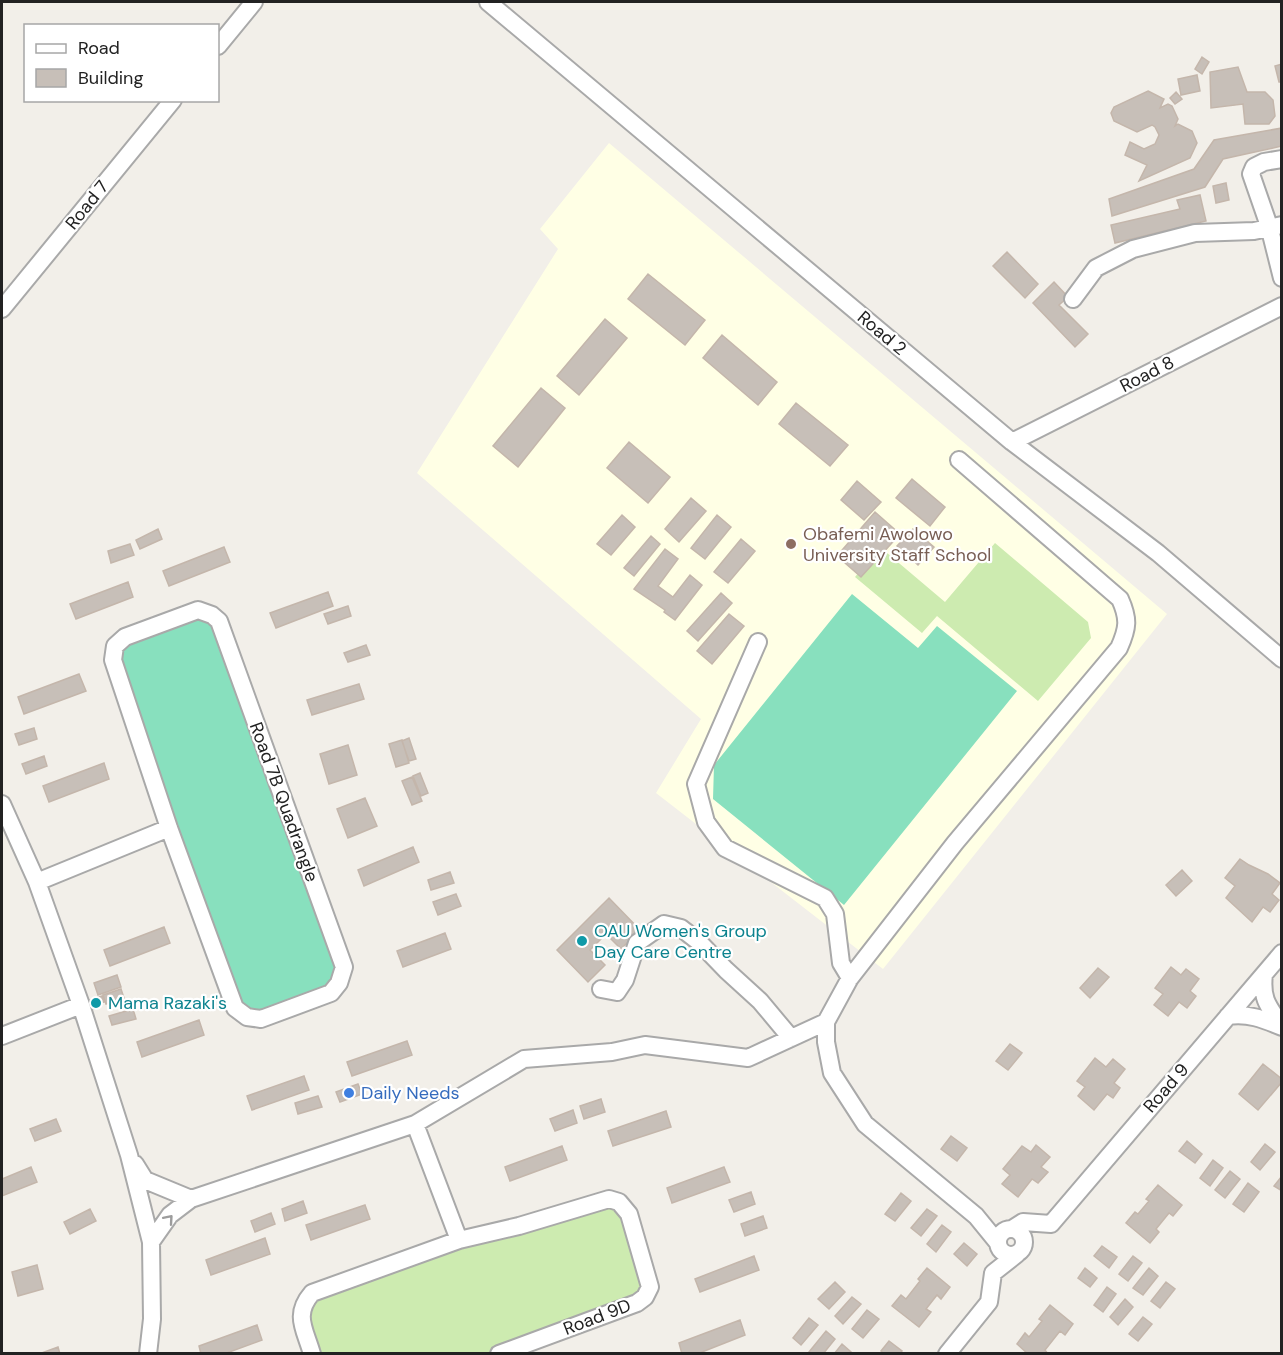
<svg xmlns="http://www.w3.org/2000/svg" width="1283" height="1355" viewBox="0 0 1283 1355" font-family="'DM Sans',sans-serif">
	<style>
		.education { fill: #ffffe5 }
		.grass { fill: #cdebb0 }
		.pitch { fill: #88e0be }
		.building { fill: #c7bfb8; stroke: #c4b6ab; stroke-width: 1.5 }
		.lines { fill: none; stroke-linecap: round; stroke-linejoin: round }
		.minor-casing { stroke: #a9a9a9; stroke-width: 20 }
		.minor { stroke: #fff; stroke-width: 16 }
		.oneway { stroke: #9c9c9c }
		.education-dot { fill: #8d6e63; stroke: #fff; stroke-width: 2 }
		.culture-dot { fill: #0f9aa8; stroke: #fff; stroke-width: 2 }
		.shop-dot { fill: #3f7fe0; stroke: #fff; stroke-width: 2 }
		.labels { text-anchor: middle; stroke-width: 4.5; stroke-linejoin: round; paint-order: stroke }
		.street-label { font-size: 18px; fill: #222; stroke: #fff }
		.education-label { font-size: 18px; fill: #785e54; stroke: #fff; text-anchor: start }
		.culture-label { font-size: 18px; fill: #0d838f; stroke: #fff; text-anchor: start }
		.shop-label { font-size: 18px; fill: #366cbe; stroke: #fff; text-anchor: start }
	</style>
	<rect width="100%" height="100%" fill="#f2efe9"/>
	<path class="education" d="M609,143L1167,614L883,969L656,793L701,719L417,473L558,249L540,229Z"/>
	<path class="grass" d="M995,543L1088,622L1091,638L1038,701L937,616L922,633L855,577L880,547L945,602Z
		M612,1206L623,1214L645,1285L627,1303L488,1353H316L305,1320L314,1298L487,1239Z"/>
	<path class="pitch" d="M852,594L918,648L937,626L1017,691L844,905L713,799L714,765Z
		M198,618L216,626L339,967L327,989L256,1014L237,999L120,668L121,653L128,642Z"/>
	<path class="building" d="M1202,57L1209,62L1202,74L1195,69Z
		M1282,64V82H1279L1275,66Z
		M1238,67L1247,92H1265L1273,100L1275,116L1269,124H1245L1243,104L1211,108L1210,72Z
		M1197,75L1200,91L1181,95L1178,79Z
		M1148,91L1164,99L1160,108L1168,104L1172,106L1178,119L1175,126L1178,124L1192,131L1197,143L1190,158L1139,181L1147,165L1125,155L1130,142L1144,149L1155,144L1159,135L1155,127L1152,125L1137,132L1114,121L1111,113L1114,107Z
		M1176,92L1182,99L1175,104L1170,98Z
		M1282,128V146L1223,159L1205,187L1112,216L1109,199L1194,169L1214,140Z
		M1226,183L1229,200L1216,203L1213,186Z
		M1200,195L1206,221L1115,243L1111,225L1180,209L1177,200Z
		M1007,252L1038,284L1025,298L993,266Z
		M648,274L705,320L685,345L628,299Z
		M1054,282L1068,297L1059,305L1088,334L1075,347L1033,303Z
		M605,319L627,338L579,395L557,376Z
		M722,335L777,382L758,405L703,358Z
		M541,388L565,408L518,467L493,446Z
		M796,403L848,445L830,466L779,424Z
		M629,442L670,477L648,503L607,468Z
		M912,479L945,507L930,526L896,498Z
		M857,481L881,502L864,520L841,500Z
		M691,498L706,511L679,542L665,529Z
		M875,512L900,534L861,577L837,556Z
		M622,515L635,527L611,555L597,544Z
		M717,515L731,527L705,559L691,548Z
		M158,529L162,539L140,549L136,540Z
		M913,529L934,547L918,565L897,546Z
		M651,536L660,544L634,576L624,568Z
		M741,539L755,551L728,583L714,572Z
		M130,544L134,555L111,563L108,551Z
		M224,547L230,562L169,586L163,571Z
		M665,549L678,559L658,586L673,597L690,575L702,585L675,620L664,612L665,610L634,589Z
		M128,582L133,597L76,619L70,604Z
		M328,592L333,606L276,628L270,613Z
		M721,593L732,603L698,641L687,631Z
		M348,606L351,616L328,624L324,614Z
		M729,614L744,626L712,664L697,651Z
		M366,645L370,655L348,662L344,653Z
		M79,674L86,691L24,714L18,697Z
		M359,684L364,699L312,715L307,700Z
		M34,728L37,739L19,745L15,734Z
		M409,738L416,759L409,761L402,741Z
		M402,740L409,763L396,767L389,744Z
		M348,745L357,775L329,784L320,754Z
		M44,756L47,766L26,774L22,764Z
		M104,763L109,779L49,802L43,786Z
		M420,773L428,793L421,796L413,776Z
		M412,777L422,801L412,805L402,781Z
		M365,798L377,826L348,838L337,809Z
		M413,847L419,862L364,886L358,870Z
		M1240,859L1249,865L1268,874L1280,883L1272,894L1279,900L1270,912L1263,907L1252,922L1226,898L1235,886L1225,878Z
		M1182,870L1192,881L1176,896L1166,885Z
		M450,872L454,883L431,890L428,880Z
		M456,894L461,906L438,915L433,902Z
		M609,898L640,930L621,949L606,934L590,950L605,965L588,982L557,950Z
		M164,927L170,943L110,966L104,950Z
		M445,933L451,949L403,967L397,951Z
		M1171,967L1181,975L1186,969L1199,979L1190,991L1196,996L1187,1008L1179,1002L1168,1016L1154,1005L1163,994L1155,988Z
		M1098,968L1109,977L1090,998L1080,988Z
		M117,975L121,987L98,995L94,983Z
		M121,989L124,998L106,1004L103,995Z
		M102,996L104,1002L97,1004L98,1008L93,1009L90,1000Z
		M133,1009L136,1019L112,1025L109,1016Z
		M199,1020L204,1035L142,1057L137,1042Z
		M407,1041L412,1055L352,1076L347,1062Z
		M1010,1044L1022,1053L1008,1070L996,1061Z
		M1095,1058L1106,1067L1113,1059L1125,1069L1114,1083L1120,1088L1113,1098L1107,1094L1094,1110L1078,1096L1085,1087L1077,1081Z
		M1263,1064L1282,1079V1082L1258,1110L1239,1094Z
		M304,1076L309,1090L252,1110L247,1096Z
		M358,1084L362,1094L340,1102L336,1092Z
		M318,1096L322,1107L298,1114L295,1103Z
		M601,1099L605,1112L584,1119L580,1106Z
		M573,1110L577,1123L555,1131L550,1119Z
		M666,1111L671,1127L613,1146L608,1131Z
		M56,1119L61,1131L35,1141L30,1129Z
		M951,1136L967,1148L957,1161L941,1149Z
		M1187,1141L1202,1154L1195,1163L1179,1151Z
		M1265,1144L1275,1152L1260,1170L1251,1162Z
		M1036,1145L1050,1157L1041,1167L1048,1172L1038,1183L1032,1179L1018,1197L1002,1184L1010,1175L1003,1169L1022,1146L1031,1152Z
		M562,1146L567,1160L510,1181L505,1167Z
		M1213,1160L1223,1168L1210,1186L1200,1178Z
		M31,1167L37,1182L2,1196V1179Z
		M724,1167L730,1182L672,1203L667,1188Z
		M1230,1171L1240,1179L1225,1198L1215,1190Z
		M1282,1176V1191L1274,1186Z
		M1248,1183L1259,1192L1244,1212L1233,1204Z
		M1158,1185L1182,1205L1173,1216L1169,1213L1156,1229L1159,1232L1150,1243L1126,1223L1135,1212L1138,1214L1149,1201L1146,1199Z
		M751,1192L755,1204L734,1212L729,1200Z
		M901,1193L911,1201L895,1221L885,1214Z
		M303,1201L307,1213L285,1221L282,1209Z
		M365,1205L370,1219L311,1240L306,1225Z
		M90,1209L96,1221L70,1234L64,1222Z
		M927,1209L937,1216L921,1236L911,1228Z
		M271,1213L275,1224L255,1232L251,1221Z
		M763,1216L767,1228L745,1236L741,1224Z
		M942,1225L951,1232L936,1252L927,1244Z
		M265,1238L270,1254L211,1275L206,1260Z
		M964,1243L977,1254L967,1266L954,1254Z
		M1102,1246L1117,1257L1109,1268L1094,1256Z
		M754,1256L759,1270L700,1292L695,1279Z
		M1133,1256L1142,1263L1128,1281L1119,1274Z
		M37,1265L43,1289L18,1296L12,1272Z
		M927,1268L950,1287L941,1299L937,1295L926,1309L931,1312L919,1327L892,1306L901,1295L906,1299L920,1281L918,1279Z
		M1085,1268L1097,1278L1090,1287L1078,1278Z
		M1149,1268L1158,1276L1143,1295L1133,1288Z
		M835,1282L845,1292L829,1309L818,1299Z
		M1166,1282L1175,1289L1160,1308L1151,1301Z
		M1107,1287L1116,1294L1103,1312L1094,1305Z
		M852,1297L861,1304L843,1324L835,1316Z
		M1125,1299L1133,1307L1118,1325L1110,1317Z
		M1050,1305L1073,1324L1065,1335L1060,1331L1045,1350L1048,1354H1028L1017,1344L1025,1333L1029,1337L1042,1321L1039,1319Z
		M867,1310L879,1319L863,1338L852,1329Z
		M1143,1317L1152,1324L1138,1341L1129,1334Z
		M809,1318L818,1325L801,1345L793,1338Z
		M740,1320L745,1335L697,1354H682L679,1343Z
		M257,1325L262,1340L224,1354H201L199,1346Z
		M826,1331L835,1339L823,1354H811L809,1352Z
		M889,1341L902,1351L900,1354H884L881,1351Z
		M842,1344L851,1352L850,1354H834Z
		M58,1347L60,1354H39Z"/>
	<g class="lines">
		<g class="minor-casing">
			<path id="minor" d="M488,2L1012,442L1158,553L1282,659
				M218,46L254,2
				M1282,159L1264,162L1254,167L1251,174L1269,226L1282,278
				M1073,299L1096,268L1133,249L1195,233L1254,231L1282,225
				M2,309L173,100
				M1012,442L1282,306
				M959,460L1120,599C1129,619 1128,628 1119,648L955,843L850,978L826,1022V1042L832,1073L865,1124L976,1216L998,1243
				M198,610L212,615L219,621L344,967L339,983L331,993L261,1019L247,1017L235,1008L169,828L113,660L115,646L125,637Z
				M758,642L696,784L706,822L725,848L825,898L835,914L841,963L850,978
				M2,804L37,882L81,1005L129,1155L151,1242L152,1319L148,1354
				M37,882L169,828
				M1264,974C1261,999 1268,1006 1282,1026
				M601,989L617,992L625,980L637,943L664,924L681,928L699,942L726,970L760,1001L791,1038
				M1228,1016C1248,1013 1263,1019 1282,1027
				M2,1036L81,1005
				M415,1124L459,1240
				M135,1164L145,1180L191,1199
				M1051,1224L1282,953
				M998 1242a13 13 0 1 1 26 0a13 13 0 1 1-26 0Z
				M1012,1229L1023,1222L1051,1224
				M151,1242L170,1215L191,1199L415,1124L524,1059L612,1052L645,1045L748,1058L826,1022
				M312,1354C305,1329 293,1315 312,1293L459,1240L519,1226L609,1199L619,1202L629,1214L650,1287L645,1297L637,1303L499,1354
				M947,1354L989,1302L993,1273L1017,1254"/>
		</g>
		<use href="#minor" class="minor"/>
	</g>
	<defs><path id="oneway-chevron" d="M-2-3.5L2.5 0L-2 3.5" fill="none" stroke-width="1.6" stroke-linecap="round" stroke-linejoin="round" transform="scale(1.5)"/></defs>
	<use class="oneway" href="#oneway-chevron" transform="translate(169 1219) rotate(-49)"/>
	<circle class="education-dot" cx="791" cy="544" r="6"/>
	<g class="culture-dot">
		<circle cx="582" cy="941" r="6"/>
		<circle cx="96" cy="1003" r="6"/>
	</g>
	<circle class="shop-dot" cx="349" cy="1093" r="6"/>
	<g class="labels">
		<g class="street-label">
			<text transform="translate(87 205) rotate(-51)" y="6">Road 7</text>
			<text transform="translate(882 333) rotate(40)" y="6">Road 2</text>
			<text transform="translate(1147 374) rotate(-27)" y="6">Road 8</text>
			<text transform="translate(284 802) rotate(70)" y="6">Road 7B Quadrangle</text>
			<text transform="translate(1166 1088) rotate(-49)" y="6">Road 9</text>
			<text transform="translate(597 1317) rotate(-21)" y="6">Road 9D</text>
		</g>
		<g class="education-label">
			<text x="803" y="540">Obafemi Awolowo<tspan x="803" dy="21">University Staff School</tspan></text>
		</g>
		<g class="culture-label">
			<text x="594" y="937">OAU Women's Group<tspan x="594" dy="21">Day Care Centre</tspan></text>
			<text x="108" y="1009">Mama Razaki's</text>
		</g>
		<g class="shop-label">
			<text x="361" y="1099">Daily Needs</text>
		</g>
	</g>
	<rect width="1283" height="1355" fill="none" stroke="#222222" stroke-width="6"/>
	<rect x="24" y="24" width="195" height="78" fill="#ffffff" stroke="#a7a7a7" stroke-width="1.5"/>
	<rect x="36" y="44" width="30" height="9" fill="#ffffff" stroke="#a7a7a7" stroke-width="1.5"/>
	<text x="78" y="54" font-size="18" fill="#222222">Road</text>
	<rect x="36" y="69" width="30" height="18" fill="#c7bfb8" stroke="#a7a7a7" stroke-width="1.5"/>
	<text x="78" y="84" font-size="18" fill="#222222">Building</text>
</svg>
